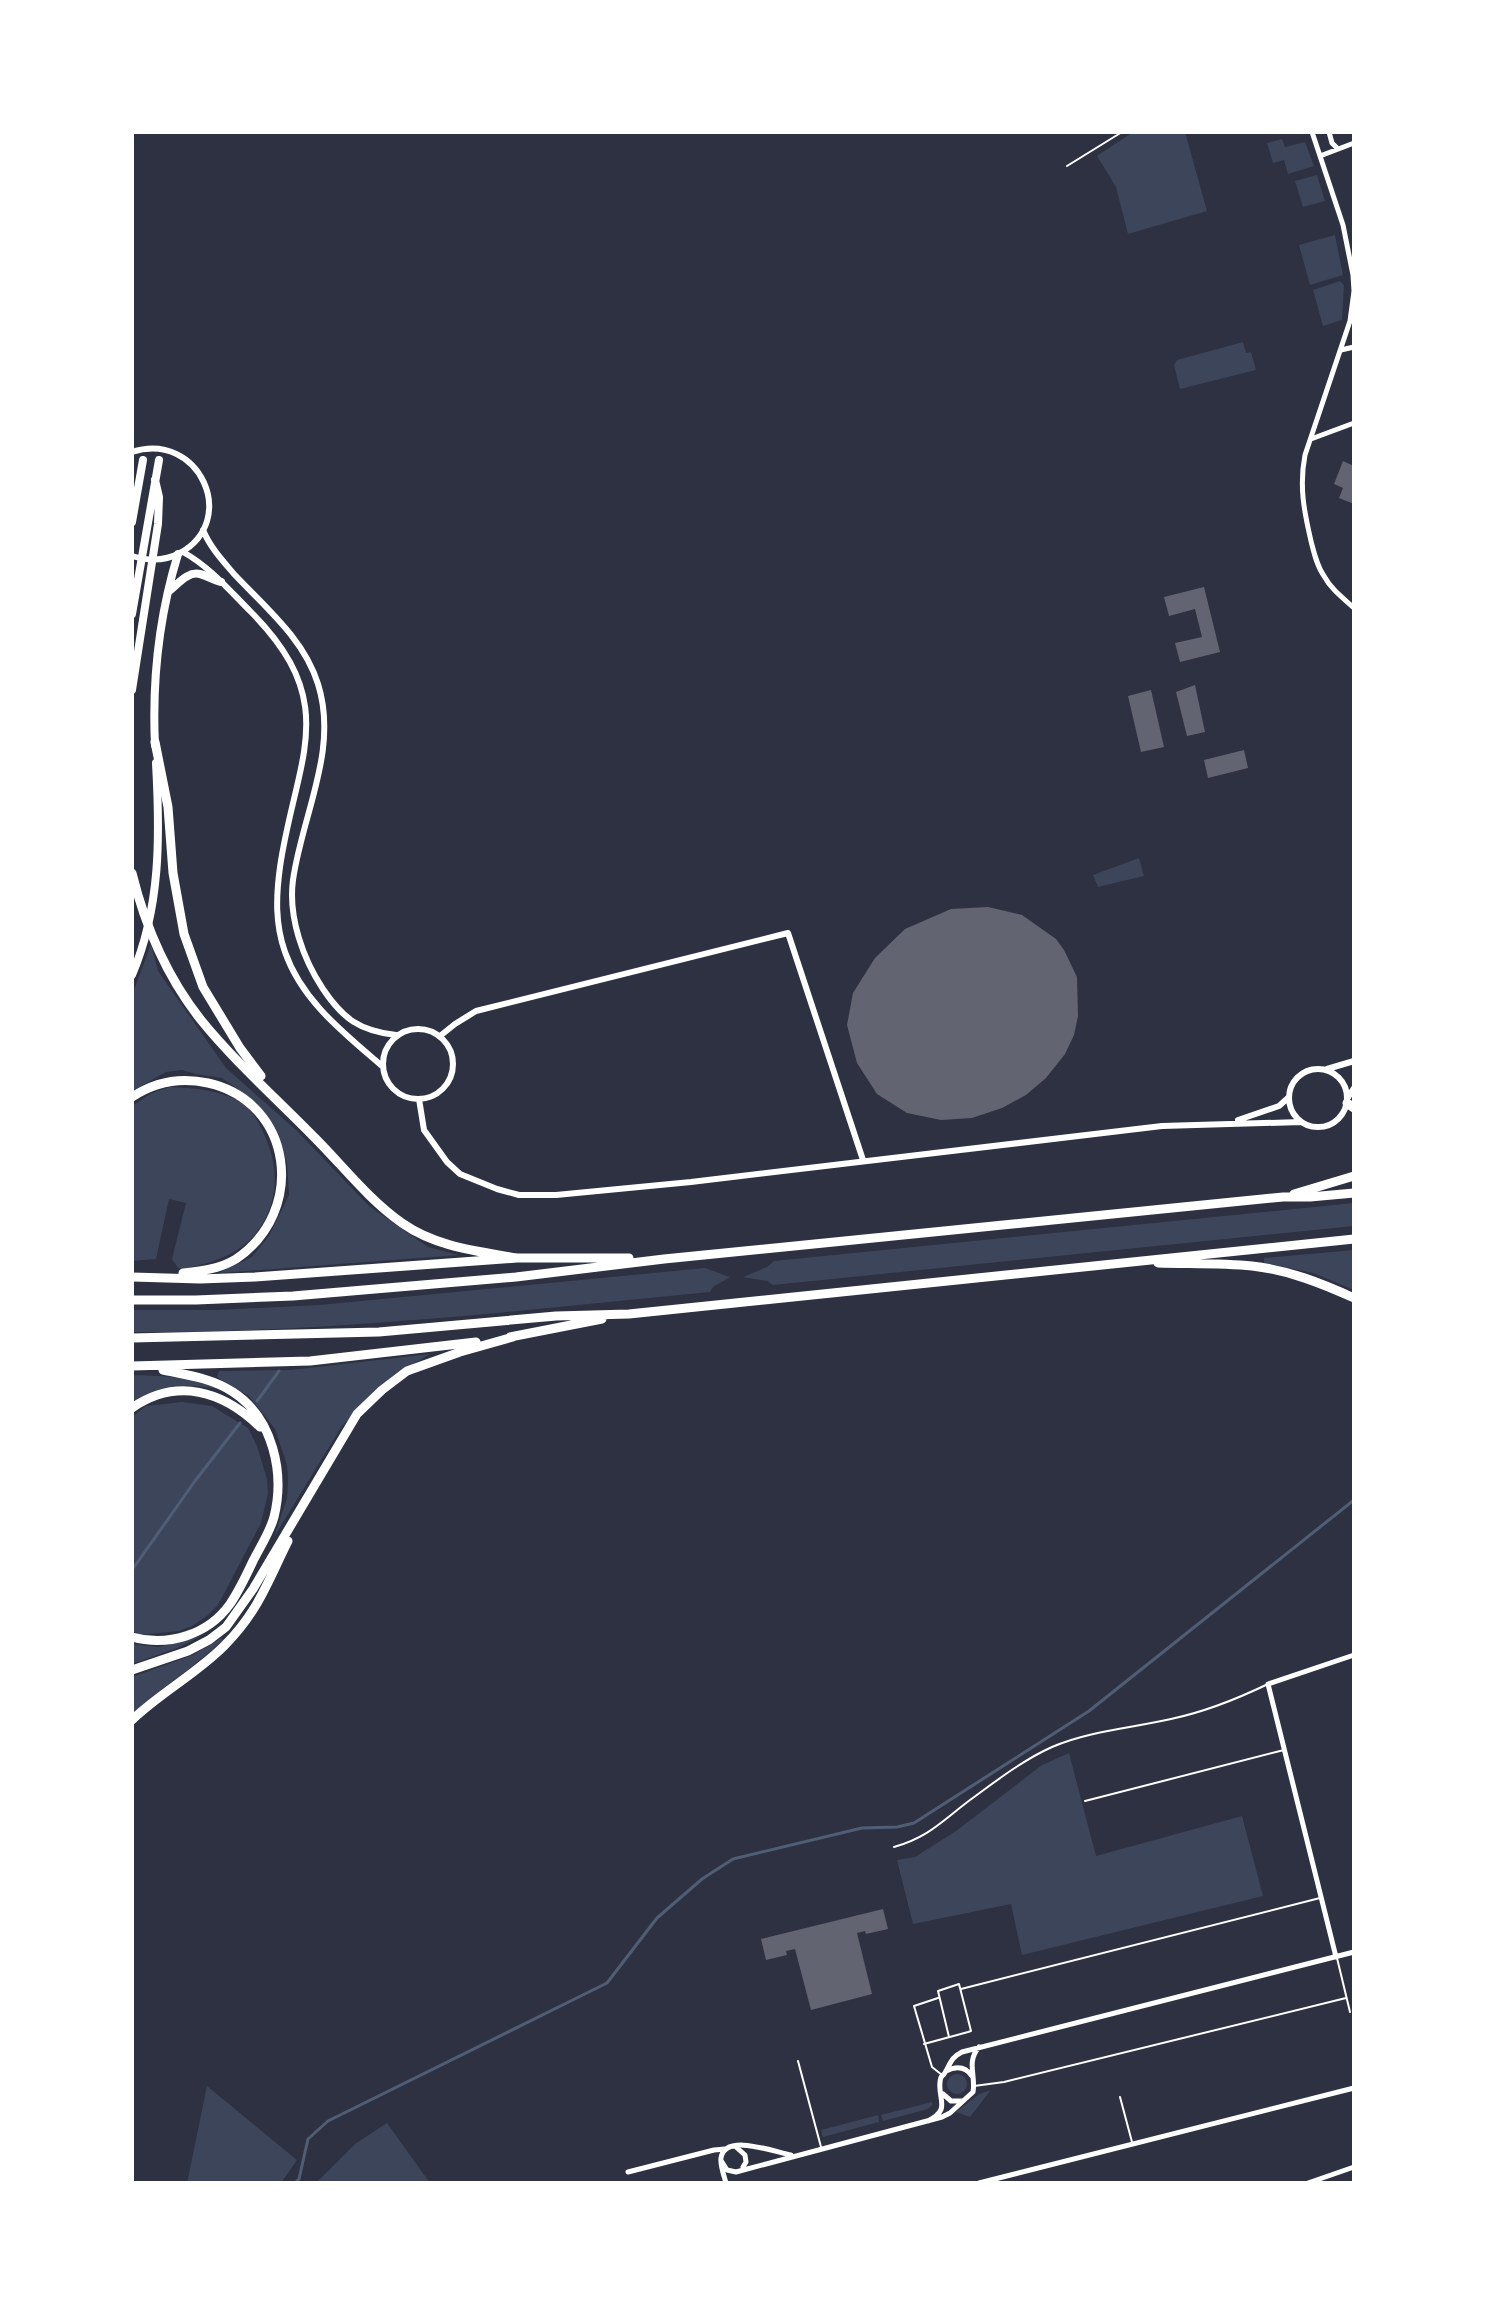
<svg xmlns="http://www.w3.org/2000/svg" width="1486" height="2315" viewBox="0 0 1486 2315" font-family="Roboto,sans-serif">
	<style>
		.green { fill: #3c4559 }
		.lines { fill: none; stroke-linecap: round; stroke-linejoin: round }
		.stream { stroke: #4f5d75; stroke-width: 3 }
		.building { fill: #626471 }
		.service { stroke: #fff; stroke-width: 2 }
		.minor { stroke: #fff; stroke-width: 5 }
		.tertiary { stroke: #fff; stroke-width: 6 }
		.trunk { stroke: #fff; stroke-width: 8 }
		.motorway { stroke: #fff; stroke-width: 9 }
	</style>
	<rect width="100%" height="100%" fill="#2d3142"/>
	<path class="green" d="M1133,132H1185L1207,211L1128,234L1116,187L1097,156Z
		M1282,139L1285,147L1305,142L1314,166L1288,174L1284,160L1273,163L1267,143Z
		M1317,175L1325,201L1303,207L1295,181Z
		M1335,235L1343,275L1310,285L1299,245Z
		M1340,281L1344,285L1342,320L1323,326L1313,290Z
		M1243,342L1246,353L1251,352L1256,370L1180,389L1174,365L1177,360Z
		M1139,858L1144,876L1098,887L1093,875Z
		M151,944L158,971L226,1068L296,1130L369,1206L428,1247L459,1255L219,1273L252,1257L269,1236L289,1195L287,1163L275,1128L248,1096L222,1078L196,1074L182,1070L166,1072L132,1091V995Z
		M170,1087C193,1088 222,1090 242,1103C254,1111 263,1130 268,1144C283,1181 273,1225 240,1248C223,1260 202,1265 182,1269L178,1268L172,1259L186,1203L169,1199L156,1259L132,1261V1106L152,1093Z
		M1354,1203V1226L773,1285L767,1281L743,1277L767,1267L774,1261Z
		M1354,1250V1290L1313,1273L1264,1263V1258Z
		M705,1268L730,1277L713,1287L710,1292C517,1311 326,1333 132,1332V1310H215L319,1305Z
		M430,1354L396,1374L342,1426L274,1537L287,1498L288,1482L287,1465L275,1429L249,1396L217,1377L219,1371L291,1370Z
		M132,1375C161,1376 191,1376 218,1389C184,1383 161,1384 132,1402Z
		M182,1402L212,1406L248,1428L257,1446L267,1479L268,1494L261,1523L218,1605L207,1616L192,1626L179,1631L140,1635L132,1631V1417L146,1406Z
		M201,1636L177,1648L132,1664V1644L159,1647Z
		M221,1638L223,1640C194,1667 161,1688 132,1714V1677L193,1655Z
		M1069,1753L1096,1856L1242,1816L1263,1896L1022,1955L1011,1904L913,1924L897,1860L915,1857L956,1831L1042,1765Z
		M947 2084a10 10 0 1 1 20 0a10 10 0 1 1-20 0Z
		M207,2086L297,2160L281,2183H187Z
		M991,2090L970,2117L956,2112L979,2094Z
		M932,2102V2105L928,2109L883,2121L881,2115Z
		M878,2115L879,2122L823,2137L821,2130Z
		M387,2123L430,2183H316L355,2144Z"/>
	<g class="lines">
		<path class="stream" d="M257,1401L279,1371
			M132,1570L195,1481L240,1423
			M295,2183L299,2179L308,2139L328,2121L607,1983L657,1918L702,1879L733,1859L862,1828L897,1827L914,1823L1089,1711L1354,1500"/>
	</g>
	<path class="building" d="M1343,461L1354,466V504L1339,498L1343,488L1334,484Z
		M1204,587L1220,652L1180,662L1175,643L1202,637L1195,609L1169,616L1164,597Z
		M1195,685L1205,732L1187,736L1176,692Z
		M1151,690L1164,747L1141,752L1128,696Z
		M1244,750L1248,768L1208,778L1204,760Z
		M988,907L1022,915L1056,939L1064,950L1077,977L1078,1016L1074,1035L1065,1054L1046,1078L1026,1095L1002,1108L972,1118L941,1120L907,1113L877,1094L857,1063L847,1025L853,993L875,958L905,929L951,909Z
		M883,1909L888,1929L866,1934L865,1931L857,1933L872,1994L811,2010L795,1949L786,1951L787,1955L766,1960L761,1939Z"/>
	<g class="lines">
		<path class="service" d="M1067,166L1122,132
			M1085,1801L1284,1750
			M894,1847C929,1837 942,1821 970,1800C996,1781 1023,1760 1052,1747C1089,1731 1132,1728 1171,1719C1204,1712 1237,1699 1268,1684
			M1337,1958L1350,2012
			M961,1989L1320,1898
			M938,1998L914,2006L932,2067L942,2075
			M924,2044L968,2032L971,2031L959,1984L938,1991L949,2037
			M798,2061L821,2147
			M974,2086L1004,2082L1346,1998
			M1120,2097L1132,2142"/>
		<path class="minor" d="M1312,132L1343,225L1353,275L1354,291L1350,321L1305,455C1299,486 1304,511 1311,541C1314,553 1317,566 1324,576C1331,589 1343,598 1354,608
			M1329,132L1332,143L1337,148
			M1320,156L1354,143
			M1341,350L1354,347
			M1311,439L1354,423
			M1336,1957L1268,1684L1354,1655
			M946,2071C956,2066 965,2066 972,2076
			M943,2094L951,2101H962
			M928,2121C951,2109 938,2101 940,2082C941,2073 942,2079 946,2071C951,2062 952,2057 962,2052L1354,1952
			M736,2147L745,2155L746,2162L743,2167
			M722,2162L727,2170L736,2172L942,2117L950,2113L973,2092C976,2075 966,2062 979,2047
			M628,2172L714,2150L725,2149
			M726,2183C724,2176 720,2165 721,2158C725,2132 777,2153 791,2155
			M979,2183L1354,2088
			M1308,2183L1354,2167"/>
		<path class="tertiary" d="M132,452C199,430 240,520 180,553C165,561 148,561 132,556
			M203,530C210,547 222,560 234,574C266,608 304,639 318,684C339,750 302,815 293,880C288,917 303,959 323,989C343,1019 360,1031 396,1035
			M183,552C210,567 229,590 251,612C343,705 296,758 280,867C276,896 275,924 285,952C302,1001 344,1033 382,1066
			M383 1064a35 35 0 1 1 70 0a35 35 0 1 1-70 0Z
			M440,1036L455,1024L476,1011L788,933L863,1160
			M1289 1098a29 29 0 1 1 58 0a29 29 0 1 1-58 0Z
			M1327,1069L1354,1061
			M419,1099L424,1130L447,1162L460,1174L497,1189L519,1195H556L691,1182L1162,1126L1301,1122
			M1347,1099L1354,1088
			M1238,1120L1279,1106L1289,1097"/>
		<path class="trunk" d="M132,522L143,460
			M169,591C178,584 188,571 200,574C208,576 213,580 221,582
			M132,614L159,460
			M132,690L158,524L159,497L155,480
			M155,745C152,681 159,616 178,554
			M132,975C161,907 160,835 156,763"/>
		<path class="motorway" d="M155,742L168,807L173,873L184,934L203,987L240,1048L261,1076
			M132,873C145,926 167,977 201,1020C235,1062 277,1099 315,1138C343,1166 369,1200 402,1223C436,1247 477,1251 517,1258
			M132,1097C156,1081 181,1077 208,1083C293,1102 307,1211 236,1259C220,1269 201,1271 183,1273
			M1347,1103L1354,1108
			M1294,1194L1354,1176
			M1158,1263C1189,1264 1221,1263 1252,1266C1288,1270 1321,1283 1354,1298
			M132,1277L200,1279L255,1277L517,1258H629
			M132,1300H196L293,1296L516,1277L664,1259L1283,1197H1310L1354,1193
			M510,1337L602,1319
			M132,1338L379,1332L556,1316L629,1314L1354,1239
			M132,1366L310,1361L476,1342
			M132,1408C177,1377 223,1391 260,1427
			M132,1637C168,1647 208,1635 230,1604C239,1591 246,1576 253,1561C260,1547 270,1532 274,1517C285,1473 273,1418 233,1392C212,1378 187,1375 163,1370
			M132,1670L188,1651L209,1640L226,1627L253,1589L357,1414L382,1390L407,1371L460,1352L513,1337
			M132,1720C160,1693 196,1674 224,1646C258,1612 267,1583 288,1541"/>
	</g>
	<rect width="1486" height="2315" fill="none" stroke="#ffffff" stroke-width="268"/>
</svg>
